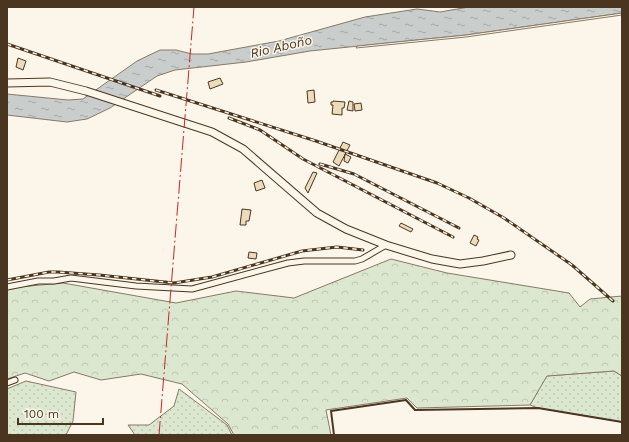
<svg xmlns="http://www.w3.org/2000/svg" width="629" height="442" viewBox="0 0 629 442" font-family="'Work Sans',sans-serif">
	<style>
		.grass { fill: url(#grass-dots); stroke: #887966 }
		.forest { fill: url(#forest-crowns); stroke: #887966 }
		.water { fill: url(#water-ripples); stroke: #887966 }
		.pier { fill: #fbf6e9; stroke: #887966 }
		.building { fill: #ecdcbc; stroke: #4a3520 }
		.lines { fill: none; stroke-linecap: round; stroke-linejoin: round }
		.street-casing { stroke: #4a3520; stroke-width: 7 }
		.secondary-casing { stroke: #4a3520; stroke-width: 9 }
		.street { stroke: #fbf6e9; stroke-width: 5 }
		.secondary { stroke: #fbf6e9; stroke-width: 7 }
		.rail-casing { stroke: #4a3520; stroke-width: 3 }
		.rail { stroke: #fbf6e9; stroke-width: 1.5; stroke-dasharray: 4.5; stroke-linecap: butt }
		.wall { stroke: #4a3520; stroke-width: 2 }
		.power { stroke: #c62828; stroke-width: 1; stroke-dasharray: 14 3 2 3; stroke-linecap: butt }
		.labels { text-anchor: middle; stroke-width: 3; stroke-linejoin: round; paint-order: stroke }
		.water-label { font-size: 13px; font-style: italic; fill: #4a3520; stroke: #fbf6e9 }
	</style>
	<defs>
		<pattern id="grass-dots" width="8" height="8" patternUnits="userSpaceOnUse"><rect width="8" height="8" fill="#dce7d0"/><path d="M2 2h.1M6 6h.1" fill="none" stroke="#bec7b2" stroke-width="1.8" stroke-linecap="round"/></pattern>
		<pattern id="forest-crowns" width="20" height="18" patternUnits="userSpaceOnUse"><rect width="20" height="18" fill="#dce7d0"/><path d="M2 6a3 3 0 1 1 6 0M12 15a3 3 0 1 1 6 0" fill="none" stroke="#bec7b2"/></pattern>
		<pattern id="water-ripples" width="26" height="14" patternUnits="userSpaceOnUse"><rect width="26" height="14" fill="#c9cecd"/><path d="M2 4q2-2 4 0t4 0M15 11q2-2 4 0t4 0" fill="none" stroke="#a5a8a6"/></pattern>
	</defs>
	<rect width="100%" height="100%" fill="#fbf6e9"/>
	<path class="grass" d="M614,371L622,376V422L538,408L530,405L546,376Z
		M26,381L76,392L73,421L66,435H7V389Z
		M179,389L227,425L232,435H135L128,425H149L174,406Z"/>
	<path class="forest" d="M391,259L447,273L569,293L580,307L590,299L622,296V376L614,371L547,376L530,405L417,408L407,398L326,410L331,435H234L228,424L182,384L141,374L101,380L74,372L49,381L25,373L7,379V288L63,283L176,303L236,291L294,298Z"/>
	<path class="water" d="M469,7H622V13L466,35L310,51L246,62L175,70L157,76L110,108L87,119L67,122L7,115V94L68,100L83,99L137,61L160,50H176L192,54H208L279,41L365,17L417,9L440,12Z"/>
	<path class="pier" d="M622,13V15L466,37L356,48L357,46L466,35Z"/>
	<path class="building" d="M18,58L26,61L23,70L16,67Z
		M220,78L223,84L210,89L208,82Z
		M314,90L315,102L308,103L307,91Z
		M333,101L345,102L344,108H342V115L332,114L333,105H331V102H333Z
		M349,101L353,102V111L347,110Z
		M361,103L362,110L355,111L354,104Z
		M343,142L350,145L339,166L333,162Z
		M345,154L351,157L348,163L344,161Z
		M313,172L317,173L308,193L305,188Z
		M262,180L265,188L256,191L254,183Z
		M242,209L251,210L249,221H246V225H240Z
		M401,223L413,229L411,232L399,226Z
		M474,235L478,237L477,239L479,240L476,246L470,243Z
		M249,252L257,253L256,259L248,258Z"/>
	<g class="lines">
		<g class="street-casing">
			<path id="street" d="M7,287L38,281H54L71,278L136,286L192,289L288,263L304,261H355L362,259L386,245
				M7,383L15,380"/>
		</g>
		<g class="secondary-casing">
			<path id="secondary" d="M7,83L50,82L86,91L212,132L243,149L317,213L346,229L386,245L432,259L460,264L483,261L511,255"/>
		</g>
		<use href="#street" class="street"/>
		<use href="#secondary" class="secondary"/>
		<g class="rail-casing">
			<path id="rail" d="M7,44L160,96
				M156,90L316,141L437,183L469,198L504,218L572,265L613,301
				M229,118L260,130L303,159L453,237
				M320,164L354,174L459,228
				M7,280L49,272H58L99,275L174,283L212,277L302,251L337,247L363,250"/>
		</g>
		<use href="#rail" class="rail"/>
		<path class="wall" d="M334,435L331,411L406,400L415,410L538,408L622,422"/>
		<path class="power" d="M159,435L194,7"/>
	</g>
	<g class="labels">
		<g class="water-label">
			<text transform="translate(281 46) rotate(-13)" y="5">Rio Aboño</text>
		</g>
	</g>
	<rect width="629" height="442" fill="none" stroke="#4a3520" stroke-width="16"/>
	<path d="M18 418v6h85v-6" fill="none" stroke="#4a3520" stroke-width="2"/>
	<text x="24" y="418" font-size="12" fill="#4a3520" stroke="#fbf6e9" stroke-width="3" paint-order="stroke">100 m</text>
</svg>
